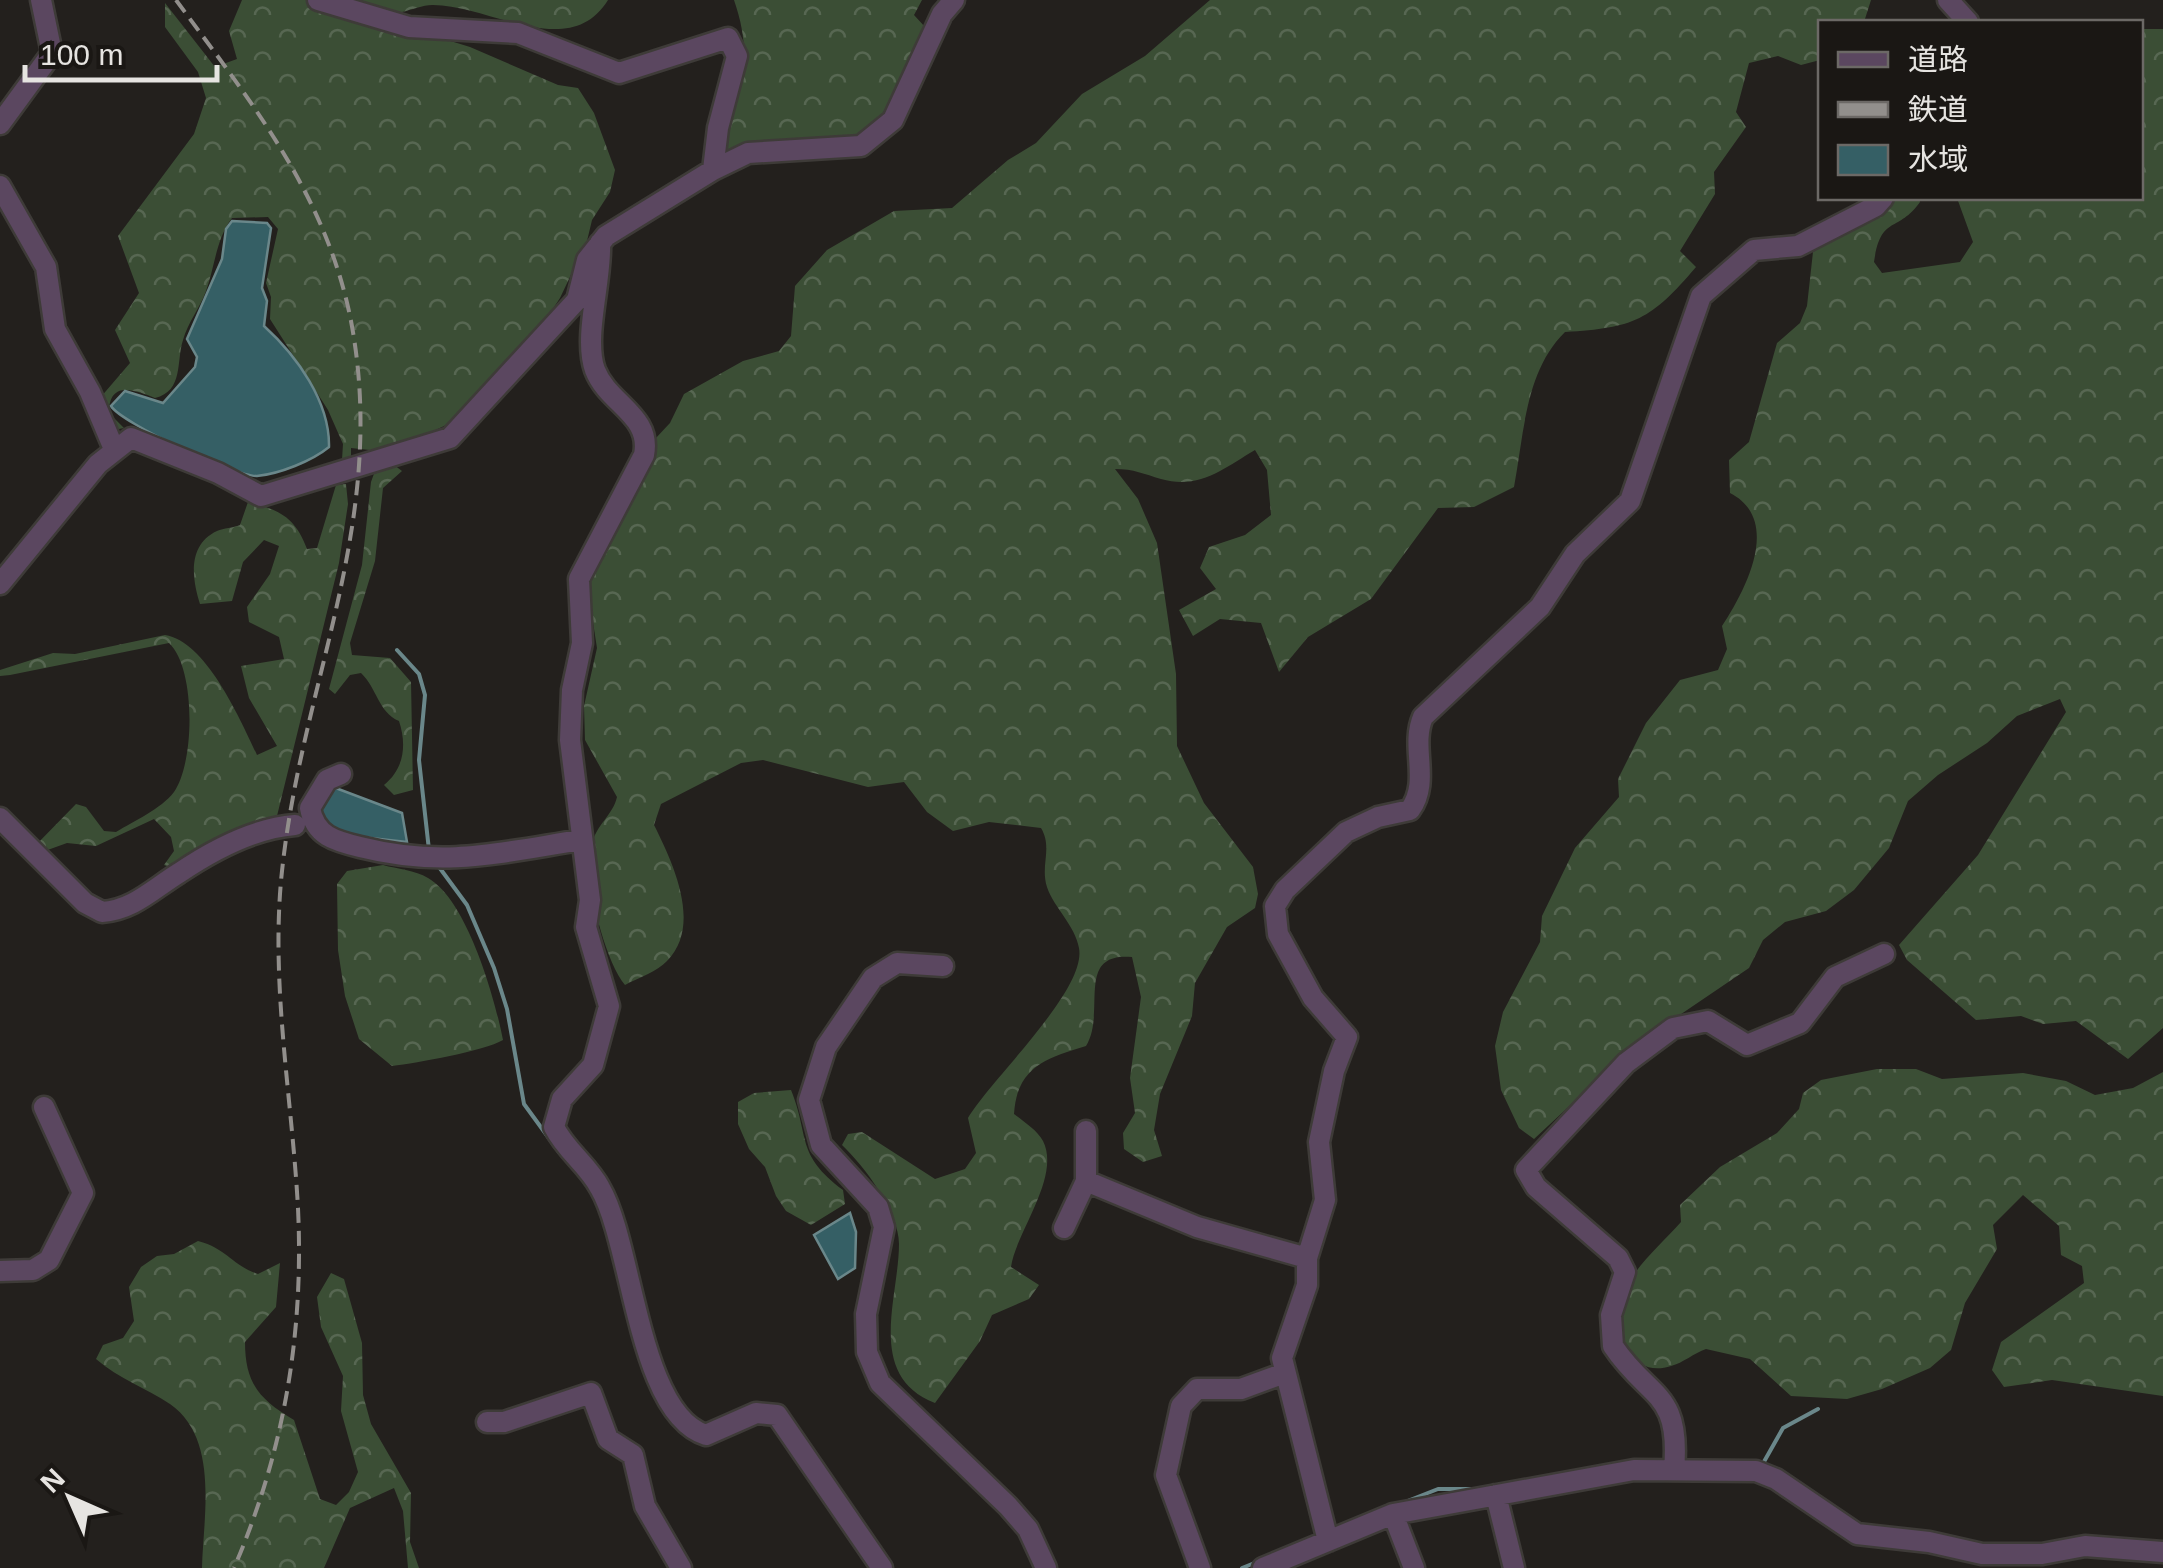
<svg xmlns="http://www.w3.org/2000/svg" width="2163" height="1568" viewBox="0 0 2163 1568" font-family="Helvetica,'Noto Sans JP',sans-serif">
	<style>
		.forest { fill: url(#forest-crowns) }
		.water { fill: #355f65; stroke: #6a878a; stroke-width: 2.5 }
		.lines { fill: none; stroke-linecap: round; stroke-linejoin: round }
		.stream { stroke: #6a878a; stroke-width: 4 }
		.minor-casing { stroke: #3e3b38; stroke-width: 25 }
		.minor { stroke: #5b4760; stroke-width: 20 }
		.rail { stroke: #928f8c; stroke-width: 4; stroke-dasharray: 15 8; stroke-linecap: butt }
	</style>
	<defs>
		<pattern id="forest-crowns" width="20" height="18" patternUnits="userSpaceOnUse" patternTransform="scale(2.5)"><rect width="20" height="18" fill="#3b4e35"/><path d="M2 6a3 3 0 1 1 6 0M12 15a3 3 0 1 1 6 0" fill="none" stroke="#576752"/></pattern>
	</defs>
	<rect width="100%" height="100%" fill="#23201d"/>
	<path class="forest" d="M242,0H608C569,63 488,4 432,5C423,5 411,10 402,12L418,31L470,47L558,85L578,88L594,113L615,170L610,192L592,220L587,241L560,298L530,344L461,418L389,452L351,448V459L342,460L343,444L328,410L270,319L271,297L266,283L278,229L268,217L232,218C216,239 215,266 206,291C200,308 188,322 183,340C176,361 184,391 155,398C134,390 109,380 109,413L124,428L114,430L100,398L130,363L115,330L139,293L118,236L194,134L206,98L198,72L165,27V3L215,67L237,59L229,31Z
		M734,0H922L914,15L925,27L894,99L863,137L738,151L725,149C734,86 757,67 734,0Z
		M1210,0H1871L1864,22H1820V60L1801,65L1778,56L1749,63L1736,112L1746,127L1714,172L1715,194L1680,251L1696,267C1651,320 1634,328 1565,332C1525,371 1524,434 1514,487L1474,507L1438,508L1371,599L1308,637L1279,672L1261,623L1220,619L1193,636L1179,610L1216,589L1200,568L1209,547L1245,535L1271,515L1267,470L1255,450C1224,468 1200,490 1161,479C1144,474 1134,469 1115,469L1138,499L1157,543L1176,674L1177,746L1204,803L1253,867L1258,894L1255,908L1227,927L1195,983L1192,1016L1160,1094L1154,1130L1162,1156L1143,1162L1124,1149L1123,1133L1135,1113L1130,1078L1141,997L1132,957C1074,952 1107,1012 1086,1046C1046,1058 1017,1067 1014,1114C1024,1122 1037,1130 1043,1141C1061,1177 1016,1232 1011,1267L1039,1285L1029,1299L992,1315L980,1341L935,1403C865,1376 899,1298 899,1244C899,1212 864,1166 842,1145L848,1134L862,1132L935,1179L965,1169L976,1153L968,1118C991,1079 1087,990 1079,948C1075,925 1054,908 1047,887C1040,865 1053,848 1041,828L989,822L953,831L927,812L904,782L868,787L763,760L741,763L661,804L654,825C672,861 703,925 667,961C658,971 638,978 625,985C604,959 583,877 592,844C596,825 613,815 617,797L585,740L584,706L597,648L587,584L655,439L670,423L684,394L743,361L779,351L791,336L795,286L827,250L894,211L952,208L1008,160L1036,143L1082,94L1145,56Z
		M2141,29H2163V1028L2128,1059L2076,1021L2043,1024L2021,1016L1976,1020L1907,960L1899,945L1978,855L2066,712L2060,699L2017,716L1987,743L1938,775L1908,801L1889,848L1854,890L1826,911L1785,922L1763,940L1749,968L1634,1046L1534,1139L1519,1128L1501,1090L1495,1046L1503,1012L1540,942L1542,916L1575,848L1619,797L1618,779L1646,723L1680,680L1718,670L1727,649L1722,626C1745,591 1783,520 1730,493L1729,460L1749,442L1777,343L1800,323L1807,306L1813,252L1890,206L1893,198H1919L1920,202C1897,234 1881,214 1874,262L1882,273L1960,262L1973,242L1957,198H2140Z
		M394,465L402,471L383,488L375,561L350,643L352,655L390,658L411,682L413,790L394,795L384,785C404,769 407,745 399,721C378,712 377,688 361,673L350,675L335,694L329,689L362,565L371,482L375,471Z
		M346,484L348,504L339,563L276,820L172,868L164,865L174,851L171,837L154,819L96,846L67,843L42,852L36,845L76,804L86,807L104,831L116,832C134,821 161,809 174,792C195,762 196,668 169,643L10,675L0,676V670L53,653L75,654L165,635C206,641 240,719 257,755L277,746L249,698L241,666L284,659L279,637L249,622L247,607L270,574L279,546L264,540L243,562L232,601L200,604C192,579 187,545 217,531C224,528 233,528 240,525L248,502C280,510 295,517 307,549L317,548L336,485Z
		M383,865C397,869 415,870 428,878C467,900 495,998 503,1040C484,1051 417,1063 392,1066L359,1039L345,996L338,950L337,884L347,871Z
		M1877,1069H1916L1942,1079L2023,1073L2066,1081L2095,1095L2133,1088L2163,1072V1396L2052,1380L2004,1387L1992,1370L2001,1342L2084,1283L2082,1266L2061,1255L2059,1226L2023,1195L1993,1225L1997,1249L1965,1303L1951,1350L1930,1368L1882,1389L1847,1399L1791,1396L1750,1359L1706,1349C1694,1353 1683,1363 1671,1366C1625,1381 1610,1319 1626,1287C1639,1263 1663,1242 1681,1222L1680,1205L1720,1167L1777,1133L1799,1109L1803,1093L1821,1080Z
		M791,1090C810,1137 795,1154 843,1190L845,1204L811,1225L786,1211L776,1196L765,1167L749,1149L738,1124V1102L754,1093Z
		M198,1241C228,1249 231,1265 258,1274L280,1263L276,1307L245,1342C245,1383 259,1399 294,1420L320,1499L336,1505L349,1492L358,1472L341,1411L343,1376L321,1327L317,1297L331,1273L344,1279L362,1343L363,1395L371,1424L411,1493L410,1542L419,1568H408L403,1511L394,1488L350,1508L324,1568H202C203,1518 220,1439 170,1404C146,1388 119,1379 96,1359L103,1345L123,1338L134,1321L129,1287L141,1267L157,1256L174,1254Z"/>
	<path class="water" d="M232,221L267,223L271,228L262,288L267,301L264,326C297,356 330,402 329,447C312,461 279,474 257,476C237,477 121,423 111,406L125,391L163,403L195,367L197,357L187,339L222,259L226,229Z
		M333,787L402,813L407,842L343,835L323,823L318,806Z
		M850,1213L856,1232L855,1268L838,1279L814,1235Z"/>
	<g class="lines">
		<path class="stream" d="M397,650L419,674L425,695L419,760L429,850
			M439,867L467,905L494,968L507,1009L524,1104L559,1152
			M681,1430L705,1445L711,1443
			M1761,1467L1783,1428L1818,1409
			M1405,1502L1438,1489H1478
			M1242,1568L1257,1562"/>
		<g class="minor-casing">
			<path id="minor" d="M318,0L409,27L518,33L619,73L728,38L737,56L718,128L713,170
				M1948,0L1968,22
				M0,124L52,53L41,0
				M0,186L46,267L55,329L90,392L114,449
				M600,243C602,280 583,337 595,370C608,404 652,415 644,455L579,579L582,643L572,690L570,740L590,900L586,927L609,1006L593,1065L562,1099L554,1127C566,1151 588,1165 600,1188C633,1244 638,1414 706,1435L756,1413L777,1415L882,1568
				M0,584L98,464L131,438L218,473L261,496L450,438L577,300L587,260L606,236L713,170L748,153L861,146L893,120L942,14L954,0
				M341,774L327,780L310,808C315,836 335,841 360,847C444,868 498,853 581,840
				M0,818L85,903L102,912C133,910 153,889 179,873C213,850 255,828 295,825
				M943,966L897,963L873,978L826,1047L809,1100L821,1145L878,1207L884,1227L866,1314L867,1352L880,1383L1008,1506L1028,1529L1046,1568
				M1086,1181L1197,1227L1307,1258
				M1064,1228L1086,1181V1131
				M0,1271L33,1270L49,1260L83,1193L44,1107
				M487,1422H504L591,1393L608,1439L633,1455L645,1506L681,1568
				M1674,1470C1681,1390 1649,1400 1613,1346L1611,1315L1625,1272L1618,1258L1536,1187L1526,1170L1626,1063L1673,1028L1708,1021L1747,1045L1800,1023L1835,977L1884,954
				M1496,1495L1514,1568
				M1393,1514L1414,1568
				M1328,1541L1282,1358L1307,1285V1258L1325,1200L1319,1142L1334,1071L1347,1037L1313,998L1278,934L1275,906L1285,890L1346,832L1378,817L1410,810C1431,781 1410,747 1423,717L1540,607L1575,554L1630,501L1701,296L1754,250L1798,246L1876,206L1883,198
				M1200,1568L1166,1475L1181,1406L1197,1389H1241L1282,1374
				M1263,1568L1393,1514L1634,1470L1756,1471L1776,1479L1857,1534L1929,1542L1982,1554H2042L2085,1546L2163,1552"/>
		</g>
		<use href="#minor" class="minor"/>
		<path class="rail" d="M176,0C251,102 326,194 351,321C389,521 302,680 282,871C270,983 292,1097 298,1208C304,1334 284,1452 234,1568"/>
	</g>
	<rect x="1818" y="20" width="325" height="180" fill="#1a1714" stroke="#6c6966" stroke-width="2.5"/>
	<rect x="1838" y="52" width="50" height="15" fill="#5b4760" stroke="#6c6966" stroke-width="2.5"/>
	<text x="1908" y="70" font-size="30" fill="#e6e4e1">道路</text>
	<rect x="1838" y="102" width="50" height="15" fill="#928f8c" stroke="#6c6966" stroke-width="2.5"/>
	<text x="1908" y="120" font-size="30" fill="#e6e4e1">鉄道</text>
	<rect x="1838" y="145" width="50" height="30" fill="#355f65" stroke="#6c6966" stroke-width="2.5"/>
	<text x="1908" y="170" font-size="30" fill="#e6e4e1">水域</text>
	<g transform="translate(70 1498) rotate(315)" stroke="#1a1714" stroke-width="8" paint-order="stroke">
	<path d="M0-8L18 38L0 25L-18 38Z" fill="#e6e4e1"/>
	<text y="-15" font-size="28" font-weight="bold" text-anchor="middle" fill="#e6e4e1">N</text>
	</g>
	<path d="M25 65v15h192v-15" fill="none" stroke="#e6e4e1" stroke-width="5"/>
	<text x="40" y="65" font-size="30" fill="#e6e4e1" stroke="#1a1714" stroke-width="8" paint-order="stroke">100 m</text>
</svg>
